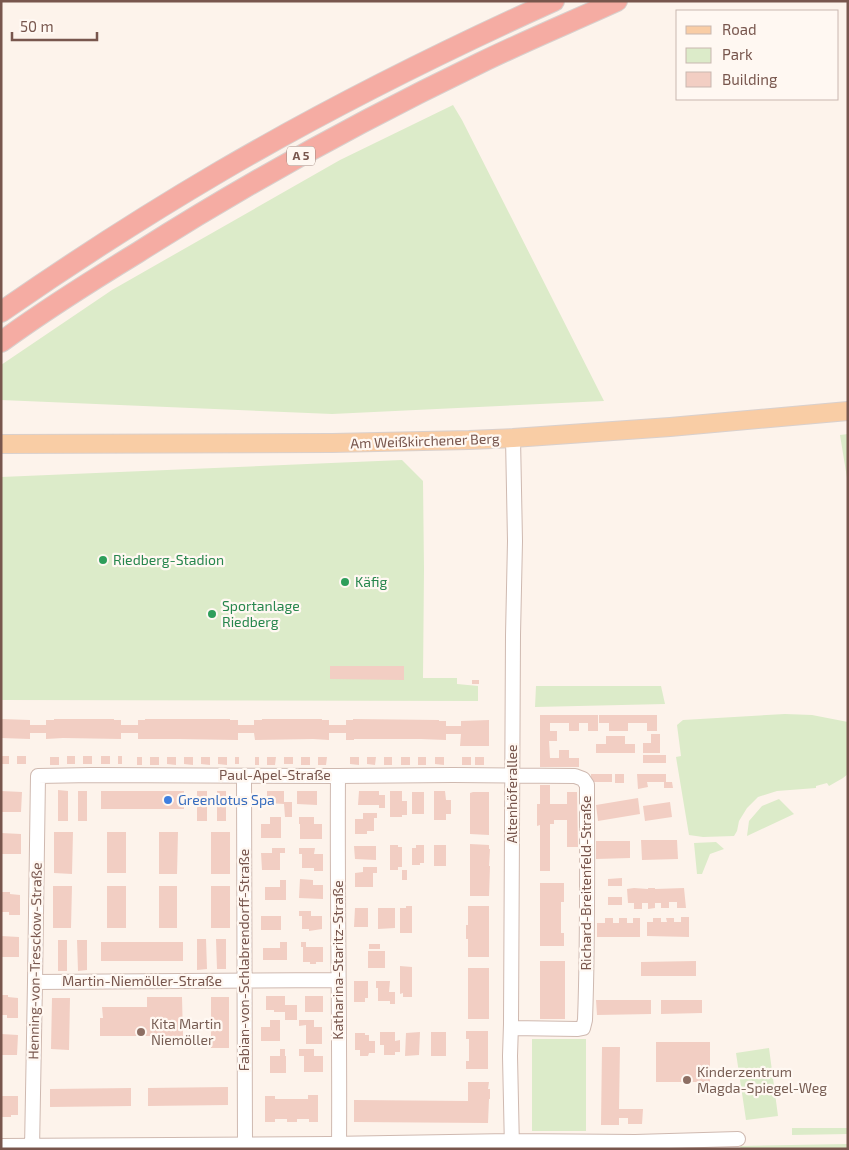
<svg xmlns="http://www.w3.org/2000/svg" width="849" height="1150" viewBox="0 0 849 1150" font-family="'Exo 2',sans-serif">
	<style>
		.green { fill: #dcebc9 }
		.building { fill: #f2cec3 }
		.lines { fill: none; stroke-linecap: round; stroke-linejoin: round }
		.minor-casing { stroke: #cfb9b0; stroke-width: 16 }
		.major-casing { stroke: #d9d0cd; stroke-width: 20 }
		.highway-casing { stroke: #d9d0cd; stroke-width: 22 }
		.minor { stroke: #fff; stroke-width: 14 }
		.major { stroke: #f9cda5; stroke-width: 18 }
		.highway { stroke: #f5aca3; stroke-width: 20 }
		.leisure-dot { fill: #2e9e5b; stroke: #fff8f2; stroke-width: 2 }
		.shop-dot { fill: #3f7fe0; stroke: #fff8f2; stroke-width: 2 }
		.education-dot { fill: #8d6e63; stroke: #fff8f2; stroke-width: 2 }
		.labels { text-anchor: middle; stroke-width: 4.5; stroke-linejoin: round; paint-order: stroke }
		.shield { fill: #fff8f2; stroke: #a0877e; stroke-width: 1 }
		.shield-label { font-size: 12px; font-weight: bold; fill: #78564d }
		.street-label { font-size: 14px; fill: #78564d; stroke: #fff8f2 }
		.leisure-label { font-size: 14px; fill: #27864d; stroke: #fff8f2; text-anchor: start }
		.shop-label { font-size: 14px; fill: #366cbe; stroke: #fff8f2; text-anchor: start }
		.education-label { font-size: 14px; fill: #785e54; stroke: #fff8f2; text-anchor: start }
	</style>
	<rect width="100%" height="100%" fill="#fdf3eb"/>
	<path class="green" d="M453,105L462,120L604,401L332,414L1,400V365L112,290L340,160Z
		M848,434V484L840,435Z
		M402,460L423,481L424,569L423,678H457V684L478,686V701L1,700V477Z
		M536,686H661L665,704L535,707Z
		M785,714L812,715L848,722V774L843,778L829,786L827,783L816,786V788L777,791L758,797L747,808L739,821L737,831L734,836L703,837L689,835L676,757L681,756L677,725L683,720Z
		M779,799L794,814L747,836L749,821L762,806Z
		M716,842L724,849L710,854L702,874H697L694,843Z
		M532,1039H586V1131H532Z
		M769,1048L778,1116L746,1120L736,1053Z
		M792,1128H848V1134L792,1135Z
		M848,1144V1149H741L740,1146Z"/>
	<path class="building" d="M330,666H404V680L330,679Z
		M472,680H479V684H472Z
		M540,715H598V731H588V723H579V731H569V723H550V731H557V741H549L550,758H559V750H569V758H579V767H540Z
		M599,715H657V731H647V723H628V731H609V723H599Z
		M1,719L30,720V725H46V720H54V719H114V720H121V725H138V720H145V719H230V720H238V725H254V720H262V719H322V720H329V725H346V720H353V719L439,720V721H446V726H461V721L489,720V746H460L461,734H446V740L421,739H354V740H346V733H329V740L313,739L255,740L254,733H238V740L179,739H138V733H121V739L63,738L46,739V733H30V739L1,738Z
		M651,734H660V753H643V743H651Z
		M606,736H625V744H635V753H596V744H606Z
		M643,755H666V763H643Z
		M1,756H9V764H1Z
		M17,756H26V764H17Z
		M67,756H75V764H67Z
		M83,756H92V764H83Z
		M101,756H110V764H101Z
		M118,756H122V764H118Z
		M50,757H59V765H50Z
		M137,757H142V765H137Z
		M150,757H159V765H150Z
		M167,757H176V765L167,764Z
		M184,757H193V765L184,764Z
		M201,757H210V765L201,764Z
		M218,757H227V765L218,764Z
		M235,757H239V764H235Z
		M255,757H259V765H255Z
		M267,757H276L275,765H267Z
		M284,757H293V764H284Z
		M301,757H310V765H301Z
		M318,757H327L326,765H318Z
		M350,757H359V765L350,764Z
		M367,757H376L375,765L367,764Z
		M384,757H392V765H384Z
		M401,757H410V765H401Z
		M418,757H426V765H418Z
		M435,757H444V765L435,764Z
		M462,757H471V765H462Z
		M475,757H484V765H475Z
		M591,774H612V782H591Z
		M615,774H624V783H615Z
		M637,774H666V782H672L673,788H664V782H647L648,787L638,789Z
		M540,785H550V804H567V792H577L578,847H567V820H554V824H550V871H540V825L537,826V804H540Z
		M58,790L68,791V821H58Z
		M1,791L22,792L21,812H1Z
		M78,791H87V821H78Z
		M101,791H184V809H101Z
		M197,791H207V821H197Z
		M217,791H226V821H217Z
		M267,791H284V802H292V817H285L284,804L267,803Z
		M297,791H317V805L297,804Z
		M359,791H379V795H385V808H379V805H358Z
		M390,791H402V801H407V815H402V817H390Z
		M434,791H445L446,800H451V814H446V820H434Z
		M412,792H424V814H412Z
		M473,792H489V835L470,834V793Z
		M638,798L640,814L598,821L596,805Z
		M670,802L672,817L645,821L643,806Z
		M363,813H377V818H374V831H367V834H355V819H363Z
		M270,817H281V838H261V824H270Z
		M299,817H314V824H322V839H300V824H299Z
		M54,832H73L72,874L54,873Z
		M107,832H126V873H107Z
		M159,832H178L177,874H159Z
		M211,832H230V874H211Z
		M1,833L21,834V854H1Z
		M641,840H677L678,859L642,860Z
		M596,841H630V858L596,859Z
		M470,844L489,845V849H490L489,866H490L489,896H470Z
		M390,845H398V847H402V867H398V870H390Z
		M416,845H424V863H420V865H412V848H416Z
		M434,845H446V866H434Z
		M354,846H376V860L355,859Z
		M272,848H285V853H280V870H262L261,853H272Z
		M299,848H315L314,854H323V871H314V868H302V854H299Z
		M363,867H377V873H373V887H355V873L363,872Z
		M402,870H407V880H402Z
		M622,878V886H608V879Z
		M300,879L313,880V885H323V899L299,898Z
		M280,880H286V900H265V887H280Z
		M540,883H564V902H561V933H564V946H540Z
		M53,886H72L71,928H53Z
		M107,886H126V928H107Z
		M159,886H177V928H159Z
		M211,886H230V928H211Z
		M634,888L648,889V888H655V889L684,888L686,908H677V902H669V908H661V903H655V908L648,909V903H642V909H634V903H628L627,889Z
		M1,892H10V894L20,895V915H9V912H1Z
		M608,897H622V905H608Z
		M406,906H412V933H400V908H406Z
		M468,906H489V957H468V939H466V925H468Z
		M355,908H368V927H354Z
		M378,908H395V928L378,929Z
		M299,911H311V916H322V929L309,931V929H302V916H299Z
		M261,916H281V930H261Z
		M681,917H689V937L647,936V922H653V918H661V922H667L666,918H674V922H681Z
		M605,918H613V923H619V918H627V923H633V918H640V937H597V923H605Z
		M1,936L19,937V957H1Z
		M197,939H206L207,969L197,970Z
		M216,939H226V969H217Z
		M58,940H67V971H58Z
		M77,940H87V970L78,971Z
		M101,942H183V961H101Z
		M280,942H287V960H263V948H280Z
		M301,942H306V947H323V962H316V964H310V962H303V947H301Z
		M369,944H380V949H369Z
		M368,951H385V968H368Z
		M540,961H565V1019H540Z
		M696,961V976H641V962Z
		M400,966L412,967V997H403V993L400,994Z
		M468,968H489V1019H468Z
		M354,981H368V998H365V1002H354Z
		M376,981H390L389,992H395V1004H390V1001H378V988H376Z
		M1,995H8V997L18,998V1018H7V1015H1Z
		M266,996H285V1005H297V1020H285V1012H274V1010H266Z
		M305,996H323V1012H305Z
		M147,997H182L183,1036H100V1018H103L102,1007H147Z
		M211,997H229V1048H211Z
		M52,998H70L69,1050L51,1049Z
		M596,1000H651V1014L597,1015Z
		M661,1000H702V1013L661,1014Z
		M270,1020H280V1041H261V1027H270Z
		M299,1020H314V1027H322V1044H306V1025L299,1026Z
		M466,1031H488V1069H466V1061H469V1039H466Z
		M380,1032H395V1041L400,1040V1052H395V1055H384V1045H380Z
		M420,1032L419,1055L405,1056L406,1033Z
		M431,1032H446V1056H431Z
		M355,1033H365V1035H369V1041H375V1053H369L368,1056H360V1050H355Z
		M1,1034L18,1035L17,1055H1Z
		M656,1042H710V1082H656Z
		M602,1047H620L619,1109H643L642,1124H628V1118H619V1125H601Z
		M280,1049H285V1056H286V1073H270V1056H280Z
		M299,1049H314V1056H323V1072H304V1056H299Z
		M468,1082H489L488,1089H490V1099H489L488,1123L354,1122V1100L468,1101Z
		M228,1087V1105L148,1106V1088Z
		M131,1088V1106L50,1107V1089Z
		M308,1095H318V1122H309V1119H297V1122H287V1119H275V1122H265V1096H275V1099H308Z
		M1,1096H18V1115H11V1117H1Z"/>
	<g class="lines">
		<g class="minor-casing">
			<path id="minor" d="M244,776L245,1145
				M338,776C337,900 340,1024 339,1149
				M35,982L338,980
				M1,1146L329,1144L511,1141L635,1142L738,1139
				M32,1149L35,982L38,776L92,775L338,776L453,775L575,776L583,779L587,785C587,864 588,942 585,1020L583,1028L578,1029L511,1028
				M512,1149L510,1056L511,1024L513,635L515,541L513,438"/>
		</g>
		<g class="major-casing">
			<path id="major" d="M1,444L332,443L469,440L513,438L670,427L848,411"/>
		</g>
		<g class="highway-casing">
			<path id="highway" d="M1,312C73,262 146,215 221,171C329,108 441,52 554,1
				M1,342C45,310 91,281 137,253C247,183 362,120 480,63C525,41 571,22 617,1"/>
		</g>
		<use href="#minor" class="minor"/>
		<use href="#major" class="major"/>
		<use href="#highway" class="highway"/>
	</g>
	<g class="leisure-dot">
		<circle cx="103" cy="560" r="5"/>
		<circle cx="345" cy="582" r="5"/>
		<circle cx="212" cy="614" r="5"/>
	</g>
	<circle class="shop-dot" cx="168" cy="800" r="5"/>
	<g class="education-dot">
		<circle cx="141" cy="1032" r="5"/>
		<circle cx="687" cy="1080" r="5"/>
	</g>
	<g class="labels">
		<rect class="shield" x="287" y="146.5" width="28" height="19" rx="4"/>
		<g class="shield-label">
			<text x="301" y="160">A 5</text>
		</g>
		<g class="street-label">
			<text transform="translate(425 441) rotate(-2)" y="5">Am Weißkirchener Berg</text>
			<text x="275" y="780">Paul-Apel-Straße</text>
			<text transform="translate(512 794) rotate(-90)" y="5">Altenhöferallee</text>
			<text transform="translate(586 883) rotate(-90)" y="5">Richard-Breitenfeld-Straße</text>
			<text transform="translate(244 960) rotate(-90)" y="5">Fabian-von-Schlabrendorff-Straße</text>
			<text transform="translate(338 960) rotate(-90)" y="5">Katharina-Staritz-Straße</text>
			<text transform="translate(35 961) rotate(-89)" y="5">Henning-von-Tresckow-Straße</text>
			<text x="142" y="986">Martin-Niemöller-Straße</text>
		</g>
		<g class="leisure-label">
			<text x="113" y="565">Riedberg-Stadion</text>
			<text x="355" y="587">Käfig</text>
			<text x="222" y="611">Sportanlage<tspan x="222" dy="16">Riedberg</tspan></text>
		</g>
		<g class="shop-label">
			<text x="178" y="805">Greenlotus Spa</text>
		</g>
		<g class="education-label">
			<text x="151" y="1029">Kita Martin<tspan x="151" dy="16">Niemöller</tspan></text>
			<text x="697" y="1077">Kinderzentrum<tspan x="697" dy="16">Magda-Spiegel-Weg</tspan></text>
		</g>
	</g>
	<rect width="849" height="1150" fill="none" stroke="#78564d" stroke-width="5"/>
	<rect x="676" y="10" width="162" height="90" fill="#fff8f2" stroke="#c9b7b0"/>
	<rect x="686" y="26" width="25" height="8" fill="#f9cda5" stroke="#c9b7b0"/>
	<text x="722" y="35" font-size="15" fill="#78564d">Road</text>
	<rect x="686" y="48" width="25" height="15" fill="#dcebc9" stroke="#c9b7b0"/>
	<text x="722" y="60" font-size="15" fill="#78564d">Park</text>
	<rect x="686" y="72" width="25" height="15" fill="#f2cec3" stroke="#c9b7b0"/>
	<text x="722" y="85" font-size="15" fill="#78564d">Building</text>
	<path d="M12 32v8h85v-8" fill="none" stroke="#78564d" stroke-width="2.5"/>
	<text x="20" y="32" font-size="15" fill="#78564d" stroke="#fff8f2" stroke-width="4" paint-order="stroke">50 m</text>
</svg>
